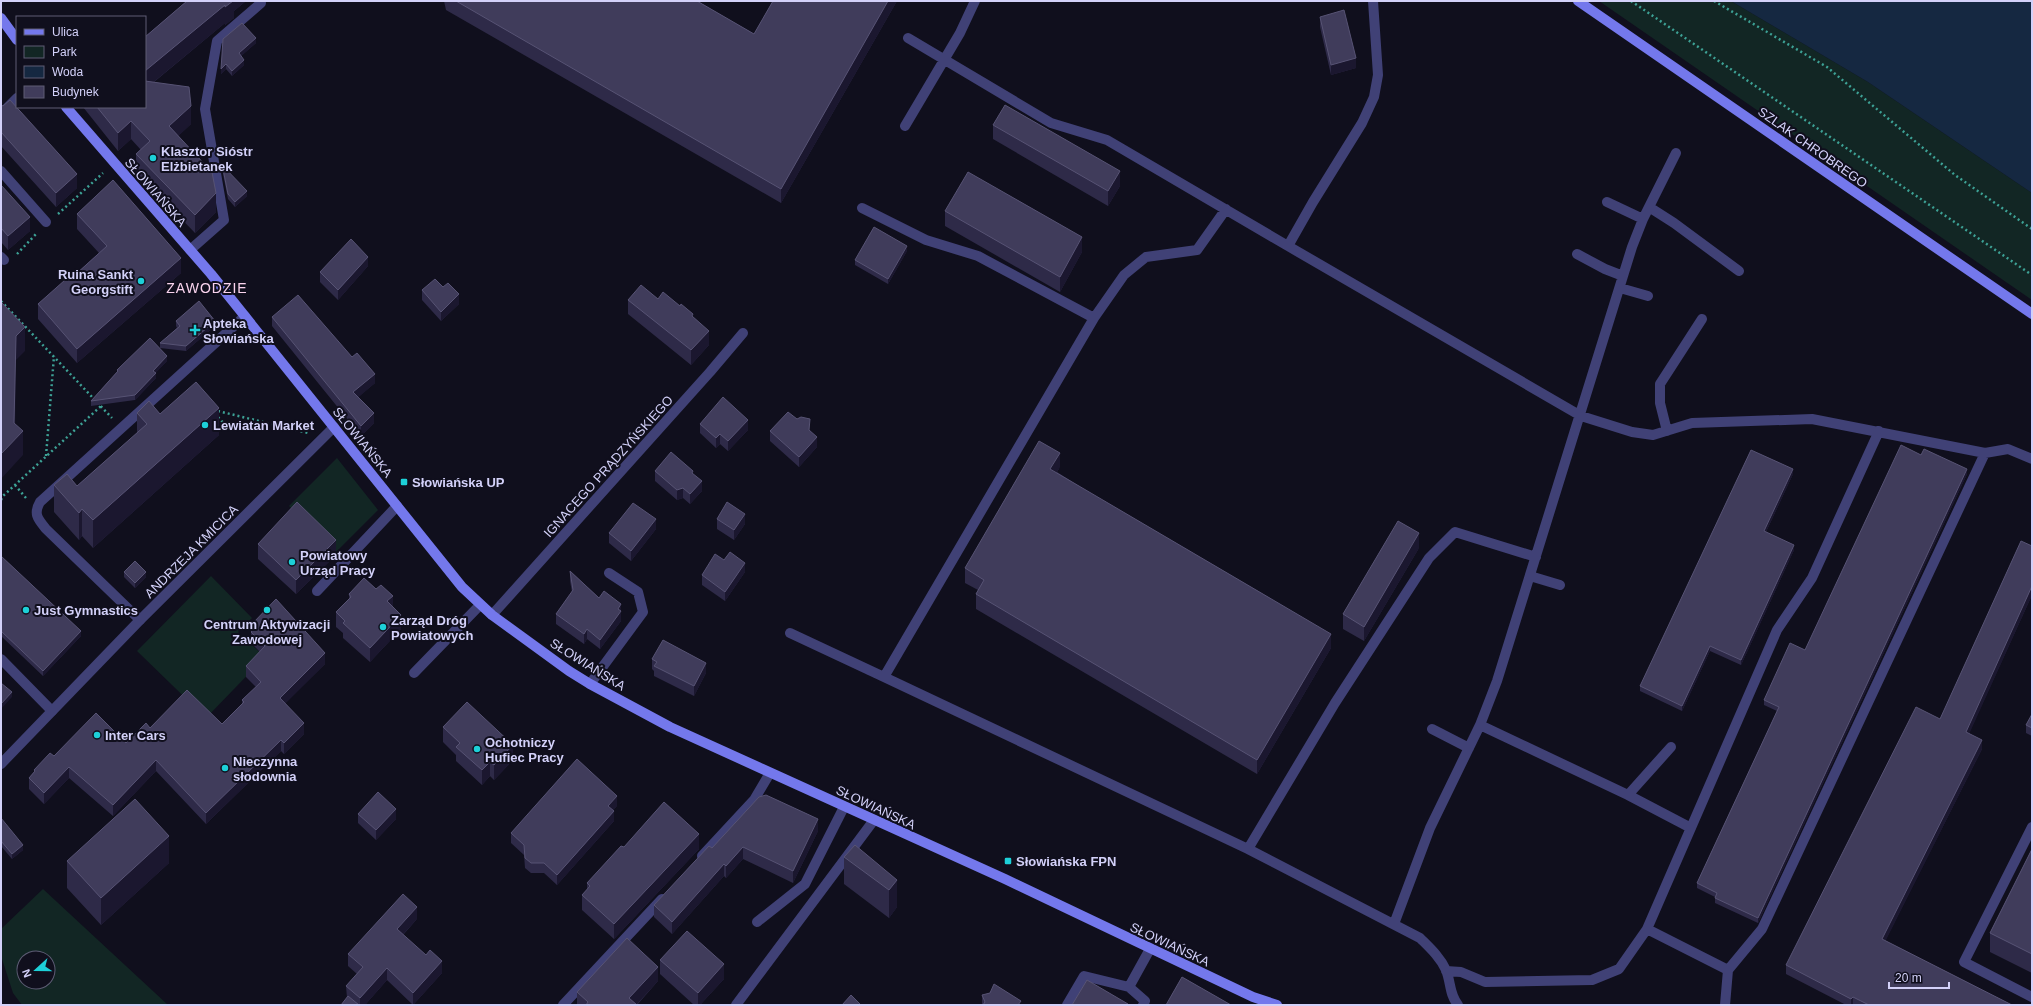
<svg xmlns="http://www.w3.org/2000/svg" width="2033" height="1006" viewBox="0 0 2033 1006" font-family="Helvetica,sans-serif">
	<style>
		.green { fill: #122624; fill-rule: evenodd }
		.water { fill: #152841 }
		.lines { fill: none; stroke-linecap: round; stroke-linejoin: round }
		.path { stroke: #3da195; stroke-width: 2.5; stroke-dasharray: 2 3; stroke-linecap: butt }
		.lane { stroke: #404176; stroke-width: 10 }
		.street { stroke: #404176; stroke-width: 10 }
		.secondary { stroke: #7478ec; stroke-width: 10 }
		.wall { fill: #2e2a48 }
		.shaded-wall { fill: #1b172f }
		.building { fill: #403c5b; stroke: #575374 }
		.poi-dot { fill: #1dd0d8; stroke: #100f1d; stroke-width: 1.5 }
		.labels { text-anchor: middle; stroke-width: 4; stroke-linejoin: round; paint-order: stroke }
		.street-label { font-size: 13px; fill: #d3d1f9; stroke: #100f1d }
		.poi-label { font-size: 13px; font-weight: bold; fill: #d3d1f9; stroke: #100f1d; text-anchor: start }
		.neighbourhood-label { font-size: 14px; letter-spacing: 1px; fill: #f9d3ed; stroke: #100f1d }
	</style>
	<rect width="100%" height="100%" fill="#100f1d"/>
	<path class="green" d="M1599,1H1731L1868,82L2032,193V300Z
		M337,458L378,510L336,552L289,506Z
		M211,576L252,618L238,632L265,657L206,718L137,651Z
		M43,889L168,1005H22L13,993L1,956V929ZM24,958H48V982H24Z"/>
	<path class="water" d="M1731,1H2032V193L1868,82Z"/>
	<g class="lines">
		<path class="path" d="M1631,1L2032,275
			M1714,1L1827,67L1955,175L2032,229
			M58,214L103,173
			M17,254L37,233
			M1,301L112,418
			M218,411L308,433
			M218,417L227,427
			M46,456L54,356
			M15,485L26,498
			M1,500L3,496L101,406"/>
		<path class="lane" d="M1373,1L1378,75L1374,97L1362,123L1313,202L1288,246L1581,416L1632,432L1653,435L1692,423L1812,419L1985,453L2008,449L2032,459
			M908,38L1051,123L1107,140L1288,246
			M1,114L17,98
			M905,126L960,33L975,1
			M1,171L46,222
			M1607,202L1643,219
			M1649,207L1674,223L1739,271
			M862,208L926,240L978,256L1094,318
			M1226,209L1197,250L1146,257L1124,275L1094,318L884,677L1248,849L1420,938C1430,948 1440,957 1446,970C1451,982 1449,994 1458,1005
			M190,250L224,220L205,109L217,41L261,3
			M1577,254L1605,269L1623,276
			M1,257L4,260
			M1620,288L1648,296
			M1667,431L1660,403V384L1702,319
			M1530,576L1560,585
			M317,591L397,506
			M140,620L46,529C38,519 33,514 40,502L245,316
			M790,633L884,677
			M1,659L52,711
			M414,673L480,605
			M590,684L643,612L638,592L609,573
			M1480,725L1628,795L1691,828
			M1432,729L1469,748
			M1628,795L1671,747
			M2032,827L1964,962L2032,997
			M1248,849L1335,703L1429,558L1455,532L1536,557
			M702,856L754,800L770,773
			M757,922L805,884L844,807
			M1394,924L1430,828L1480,725L1497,681L1632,247L1643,219L1676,153
			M1728,970L1647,929L1777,630L1812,578L1879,431
			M1446,971L1461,972L1485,982L1592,980L1619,969L1647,929
			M563,1005L662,899
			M736,1005L874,820
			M1067,1005L1084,976L1129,987
			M1143,1005L1145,1001L1129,987L1150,949
			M1725,1005L1728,970L1762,929L1985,453"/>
		<path class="street" d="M492,615L710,372L743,333
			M1,764L140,620L334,427"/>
		<path class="secondary" d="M1578,1L2032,314
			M1,18L17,40
			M66,107L211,274L462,587L492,615L569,671L590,684L670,727L1005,879L1253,997L1277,1005"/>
	</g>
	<path class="wall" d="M187,1H246L234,11V18L225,25V23L154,82L191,124L178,136L216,212L195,233L136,172V154L141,150L131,139L118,151L83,107H145V37Z
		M444,1H697L754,34L773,1H897L781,203L446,10Z
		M1320,17L1356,68L1331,75L1320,27Z
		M223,39L256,43L241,56L244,65L232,76L226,69L221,74Z
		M1,105L77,188L56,207L1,146Z
		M993,125L1120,186L1108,206L993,139Z
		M223,169L247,196L235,207L228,199L223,174Z
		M1,185L30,231L8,250L1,242Z
		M945,211L1082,252L1060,292L945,226Z
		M77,214L181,273L77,363L38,319V304L76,274L99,253L77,229Z
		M907,251L888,284L855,265V260Z
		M368,266L338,300L320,282V272Z
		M422,290L459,304L441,321L422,300Z
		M658,299L709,345L691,365L628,314V300Z
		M272,317L352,357L375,383L358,397L374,423L361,436L272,326Z
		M176,321L215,326L186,351L160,348V343L177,328L176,326Z
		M167,361L155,373L156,378L135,400L91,406V401L117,372V370Z
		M137,413L160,414L219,435L93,548L82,536L79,540L54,512V485L77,486L137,434Z
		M700,424L748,430L728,451L720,444L716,448L700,433Z
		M810,430L817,447L799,467L770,441V431Z
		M1921,455L1967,474L1758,923L1715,903V897L1697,888V883L1777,711L1764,705V700L1805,650Z
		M1060,467L1057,472L1331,648L1257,774L976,609V594L978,590L965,583V568Z
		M655,471L702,491L690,504L683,498L677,500L655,481Z
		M1793,474L1766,532L1794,550L1741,665L1710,651L1682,711L1640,691V686Z
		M717,519L745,524L734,540L717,529Z
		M656,529L631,561L609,543V533Z
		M258,544L336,555L296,594L258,559Z
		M2032,546V595L1969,733L1982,749L1885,941L2012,1005H1846L1786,974V965L1940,719Z
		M1419,548L1364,641L1343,629V614Z
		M1,556L81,636L43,676L1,636Z
		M724,560L745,572L725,601L702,585V575Z
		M570,571L599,598L621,614V621L600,649L587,639L584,644L556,624V614L572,592L570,581Z
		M124,572L146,577L135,588L124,577Z
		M349,594L393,607L401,629L370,662L343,638V633L336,627V612L349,599Z
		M253,623L325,664L285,703L304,734L284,754L281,751L206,824L156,771L113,816L69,778L44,804L29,789V778L34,772V770L54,756L126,743L150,728L222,724L242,704V700L256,687L246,677V666L260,652L251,643V632L253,630Z
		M652,659L706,673L694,696L654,676V671L652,669Z
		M2032,714V736L2026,733V725Z
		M443,727L513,760L494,780L490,776L482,785L456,761V755L443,742Z
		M617,806L613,810L614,821L557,885L544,873H531L525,868L524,855L511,843V833Z
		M358,814L396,819L376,840L358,823Z
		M1,818L23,850L12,859L1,846Z
		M818,831L793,883L743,859L726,878L724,876L672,934L654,917V905L712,848Z
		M624,847L699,849L614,939L582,910V895L587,890V883Z
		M2032,849V973L1990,952V933Z
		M844,857L897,880V907L889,918L844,884Z
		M67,861L169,863L101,925L67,888Z
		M417,919L403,935L442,973L413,1005L387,980L365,1005H341L347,998L346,986L357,974L348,966V954Z
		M660,960L724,979L700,1005H694L660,974Z
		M658,981L637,1005H577V992Z
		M982,995L1021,1005H982Z"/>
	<path class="shaded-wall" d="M230,1H246L234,11V18L225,25V23L145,89V71Z
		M888,1H897L781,203V189Z
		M256,38V43L239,58V53Z
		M1356,58V68L1331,75V65Z
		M244,60V65L232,76V71Z
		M226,64V69L221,74V69Z
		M2,90V104L1,105V91Z
		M191,106V124L169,145V126Z
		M131,121V139L118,151V133Z
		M1120,171V186L1108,206V191Z
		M77,174V188L56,207V193Z
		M247,191V196L235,207V202Z
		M216,193V212L195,233V215Z
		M30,217V231L8,250V236Z
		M1082,237V252L1060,292V277Z
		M907,246V251L888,284V279Z
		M368,257V266L338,300V290Z
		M181,258V273L77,363V349Z
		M459,294V304L441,321V312Z
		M215,321V326L186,351V346Z
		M25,327V351L16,360L15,440L23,431V455L1,479V454L16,336Z
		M709,331V345L691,365V350Z
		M167,356V361L153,376V371Z
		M156,373V378L135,400V395Z
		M375,374V383L353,402V392Z
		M219,408V435L93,548V520Z
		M374,413V423L361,436V426Z
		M748,420V430L728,451V441Z
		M720,434V444L716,448V438Z
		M817,437V447L799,467V457Z
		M1060,453V467L1050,483V469Z
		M1793,469V474L1764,536V531Z
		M1967,469V474L1758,923V918Z
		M702,481V491L690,504V494Z
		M683,488V498L677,500V490Z
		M82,509V536L79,540V513Z
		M745,514V524L734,540V530Z
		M656,519V529L631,561V551Z
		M1419,533V548L1364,641V627Z
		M336,540V555L296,594V580Z
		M1794,545V550L1741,665V660Z
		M745,563V572L725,601V592Z
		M146,572V577L135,588V583Z
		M2032,586V595L1966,741V732Z
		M393,596V611L387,601Z
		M621,604V621L600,649V640L618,609Z
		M401,615V629L370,662V648Z
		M587,629V639L584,644V634Z
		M81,631V636L43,676V671Z
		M1331,634V648L1257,774V760Z
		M1710,646V651L1682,711V706Z
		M325,653V664L280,709V698Z
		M706,663V673L694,696V686Z
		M12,692V697L1,709V704Z
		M304,723V734L284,754V743Z
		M281,740V751L206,824V813Z
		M1982,740V749L1882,948V939Z
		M513,745V760L494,780V765Z
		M156,760V771L113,816V805Z
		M490,762V776L482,785V770Z
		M69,767V778L44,804V793Z
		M617,796V806L608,816V806Z
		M396,809V819L376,840V830Z
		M614,811V821L557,885V875Z
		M818,819V831L793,883V871Z
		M699,834V849L614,939V924Z
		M169,836V863L101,925V898Z
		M23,845V850L12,859V854Z
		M743,847V859L726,878V866Z
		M724,864V876L672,934V922Z
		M897,880V907L889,918V890Z
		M417,907V919L397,941V929Z
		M442,961V973L413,1005V993Z
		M724,964V979L700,1005H698V993Z
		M658,967V981L636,1005L629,998Z
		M387,968V980L365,1005H360V998Z
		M1853,997V1005H1851V999Z"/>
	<path class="building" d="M187,1H233L225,7V5L145,71V37Z
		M456,1H697L754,34L773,1H888L781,189Z
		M1344,10L1356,58L1331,65L1320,17Z
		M242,23L256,38L239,53L244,60L232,71L226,64L221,69L223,39Z
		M145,81L189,87L191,106L169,126L209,169L211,167L216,193L195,215L136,154L150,141L131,121L118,133L97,107H145Z
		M10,100L77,174L56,193L1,132V105L3,106Z
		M1005,105L1120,171L1108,191L993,125Z
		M224,167L247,191L235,202L228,194L223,169Z
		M968,172L1082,237L1060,277L945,211Z
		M113,180L181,258L77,349L38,304L74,272L76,274L107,246L77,214Z
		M1,185L30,217L8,236L1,228Z
		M874,227L907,246L888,279L855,260Z
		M351,239L368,257L338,290L320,272Z
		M435,279L443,287L448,283L459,294L441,312L422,290Z
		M641,285L658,299L663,292L680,306L681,304L693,314L692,316L709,331L691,350L628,300Z
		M298,295L352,357L357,353L375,374L353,392L374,413L361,426L272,317Z
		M199,301L215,321L186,346L160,343L180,326L176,321Z
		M1,302L25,327L16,336L14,423L23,431L1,454Z
		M150,338L167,356L153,371L156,373L135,395L91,401L118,371L117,370Z
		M196,382L219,408L93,520L82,509L79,513L54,485L67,474L77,486L147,424L137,413L149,401L160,414Z
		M723,397L748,420L728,441L720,434L716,438L700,424Z
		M788,412L797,419L801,417L810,419L809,430L817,437L799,457L770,431Z
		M1039,441L1060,453L1050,469L1331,634L1257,760L976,594L984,580L965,568Z
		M1901,445L1921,455L1924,449L1967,469L1758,918L1715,898L1717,893L1697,883L1779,707L1764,700L1790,643L1805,650Z
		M1751,450L1793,469L1764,531L1794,545L1741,660L1710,646L1682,706L1640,686Z
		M671,452L693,471L692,473L702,481L690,494L683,488L677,490L655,471Z
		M297,502L336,540L296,580L258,544Z
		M727,502L745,514L734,530L717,519Z
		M633,503L656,519L631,551L609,533Z
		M1398,521L1419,533L1364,627L1343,614Z
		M2021,541L2032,546V586L1966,732L1982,740L1882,939L2012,1005H1869L1853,997L1851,999L1786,965L1916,707L1940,719Z
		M730,552L745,563L725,592L702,575L715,554L724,560Z
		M1,556L81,631L43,671L1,631Z
		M135,561L146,572L135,583L124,572Z
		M570,571L599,598L604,591L621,604L618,609L621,611L600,640L587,629L584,634L556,614L573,590Z
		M364,578L376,589L381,585L393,596L387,601L401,615L370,648L343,623L345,621L336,612L351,597L349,594Z
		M276,599L325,653L280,698L304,723L284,743L281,740L206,813L156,760L113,805L69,767L44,793L29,778L35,771L34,770L50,753L54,756L96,713L126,743L146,723L150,728L187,690L222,724L244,702L242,700L261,682L246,666L265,646L251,632L256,627L253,623Z
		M663,640L706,663L694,686L654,666L657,662L652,659Z
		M1,683L12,692L1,704Z
		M467,702L513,745L494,765L490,762L482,770L456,747L460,743L443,727Z
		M2032,714V728L2026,725Z
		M577,759L617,796L608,806L614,811L557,875L544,863H531L525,858L524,845L511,833Z
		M378,792L396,809L376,830L358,814Z
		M766,795L818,819L793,871L743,847L726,866L724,864L672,922L654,905L709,846L712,848L759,797Z
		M135,799L169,836L101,898L67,861Z
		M664,802L699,834L614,924L582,895L590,886L587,883L621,846L624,847Z
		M1,818L23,845L12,854L1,841Z
		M855,845L897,880L889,890L844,857Z
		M2032,849V954L1990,933Z
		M403,894L417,907L397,929L426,955L430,950L442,961L413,993L387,968L360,998L346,986L363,967L348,954Z
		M687,931L724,964L698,993L660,960Z
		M627,938L658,967L629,998L637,1005H586L588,1002L577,992Z
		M1182,977L1231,1005H1166Z
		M1087,980L1128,1004V1005H1072Z
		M994,984L1021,1001L1018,1005H983L985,1002L982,995L990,993Z
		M851,995L861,1005H842Z
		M348,996L359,1005H341Z"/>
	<g class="poi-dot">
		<circle cx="153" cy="158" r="4"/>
		<circle cx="141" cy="281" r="4"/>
		<path d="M193 324h4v4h4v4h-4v4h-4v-4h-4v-4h4z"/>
		<circle cx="205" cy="425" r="4"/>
		<rect x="400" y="478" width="8" height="8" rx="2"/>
		<circle cx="292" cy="562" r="4"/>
		<circle cx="26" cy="610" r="4"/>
		<circle cx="267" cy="610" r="4"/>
		<circle cx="383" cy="627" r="4"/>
		<circle cx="97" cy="735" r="4"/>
		<circle cx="477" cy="749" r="4"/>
		<circle cx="225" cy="768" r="4"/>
		<rect x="1004" y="857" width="8" height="8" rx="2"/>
	</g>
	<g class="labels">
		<g class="street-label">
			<text transform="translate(1813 147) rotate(35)" y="5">SZLAK CHROBREGO</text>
			<text transform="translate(156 192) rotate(49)" y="5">SŁOWIAŃSKA</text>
			<text transform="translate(363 442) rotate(51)" y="5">SŁOWIAŃSKA</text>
			<text transform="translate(608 466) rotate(-48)" y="5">IGNACEGO PRĄDZYŃSKIEGO</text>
			<text transform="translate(191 551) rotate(-45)" y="5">ANDRZEJA KMICICA</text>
			<text transform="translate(588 664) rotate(32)" y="5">SŁOWIAŃSKA</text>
			<text transform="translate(876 807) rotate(25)" y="5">SŁOWIAŃSKA</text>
			<text transform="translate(1170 944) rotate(25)" y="5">SŁOWIAŃSKA</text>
		</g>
		<g class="poi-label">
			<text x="161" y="156">Klasztor Sióstr<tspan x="161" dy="15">Elżbietanek</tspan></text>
			<text x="133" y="279" text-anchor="end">Ruina Sankt<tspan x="133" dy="15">Georgstift</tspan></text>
			<text x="203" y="328">Apteka<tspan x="203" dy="15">Słowiańska</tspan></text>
			<text x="213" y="430">Lewiatan Market</text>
			<text x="412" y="487">Słowiańska UP</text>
			<text x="300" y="560">Powiatowy<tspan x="300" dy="15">Urząd Pracy</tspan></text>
			<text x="34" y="615">Just Gymnastics</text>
			<text x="391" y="625">Zarząd Dróg<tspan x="391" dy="15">Powiatowych</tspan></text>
			<text x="267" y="629" text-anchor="middle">Centrum Aktywizacji<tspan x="267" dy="15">Zawodowej</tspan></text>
			<text x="105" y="740">Inter Cars</text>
			<text x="485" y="747">Ochotniczy<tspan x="485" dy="15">Hufiec Pracy</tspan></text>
			<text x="233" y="766">Nieczynna<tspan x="233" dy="15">słodownia</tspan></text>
			<text x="1016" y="866">Słowiańska FPN</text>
		</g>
		<g class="neighbourhood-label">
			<text x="207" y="293">ZAWODZIE</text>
		</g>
	</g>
	<rect width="2033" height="1006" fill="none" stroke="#d3d1f9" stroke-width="4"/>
	<rect x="16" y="16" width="130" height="92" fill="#100f1d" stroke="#5e5d75"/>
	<rect x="24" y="29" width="20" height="6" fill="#7478ec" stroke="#5e5d75"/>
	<text x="52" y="36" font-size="12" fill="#d3d1f9">Ulica</text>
	<rect x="24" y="46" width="20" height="12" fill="#122624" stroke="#5e5d75"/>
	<text x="52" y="56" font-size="12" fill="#d3d1f9">Park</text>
	<rect x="24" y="66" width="20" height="12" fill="#152841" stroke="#5e5d75"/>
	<text x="52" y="76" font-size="12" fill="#d3d1f9">Woda</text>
	<rect x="24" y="86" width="20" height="12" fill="#403c5b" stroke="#5e5d75"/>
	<text x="52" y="96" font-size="12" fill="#d3d1f9">Budynek</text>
	<g transform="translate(36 970) rotate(249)"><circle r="19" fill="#100f1d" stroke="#5e5d75"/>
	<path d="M0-3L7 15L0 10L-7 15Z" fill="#1dd0d8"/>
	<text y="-6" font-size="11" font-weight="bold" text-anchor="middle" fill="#d3d1f9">N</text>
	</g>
	<path d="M1889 982v6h60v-6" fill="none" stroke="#d3d1f9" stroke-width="2"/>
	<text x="1895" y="982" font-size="12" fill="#d3d1f9" stroke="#100f1d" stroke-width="3" paint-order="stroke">20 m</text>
</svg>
